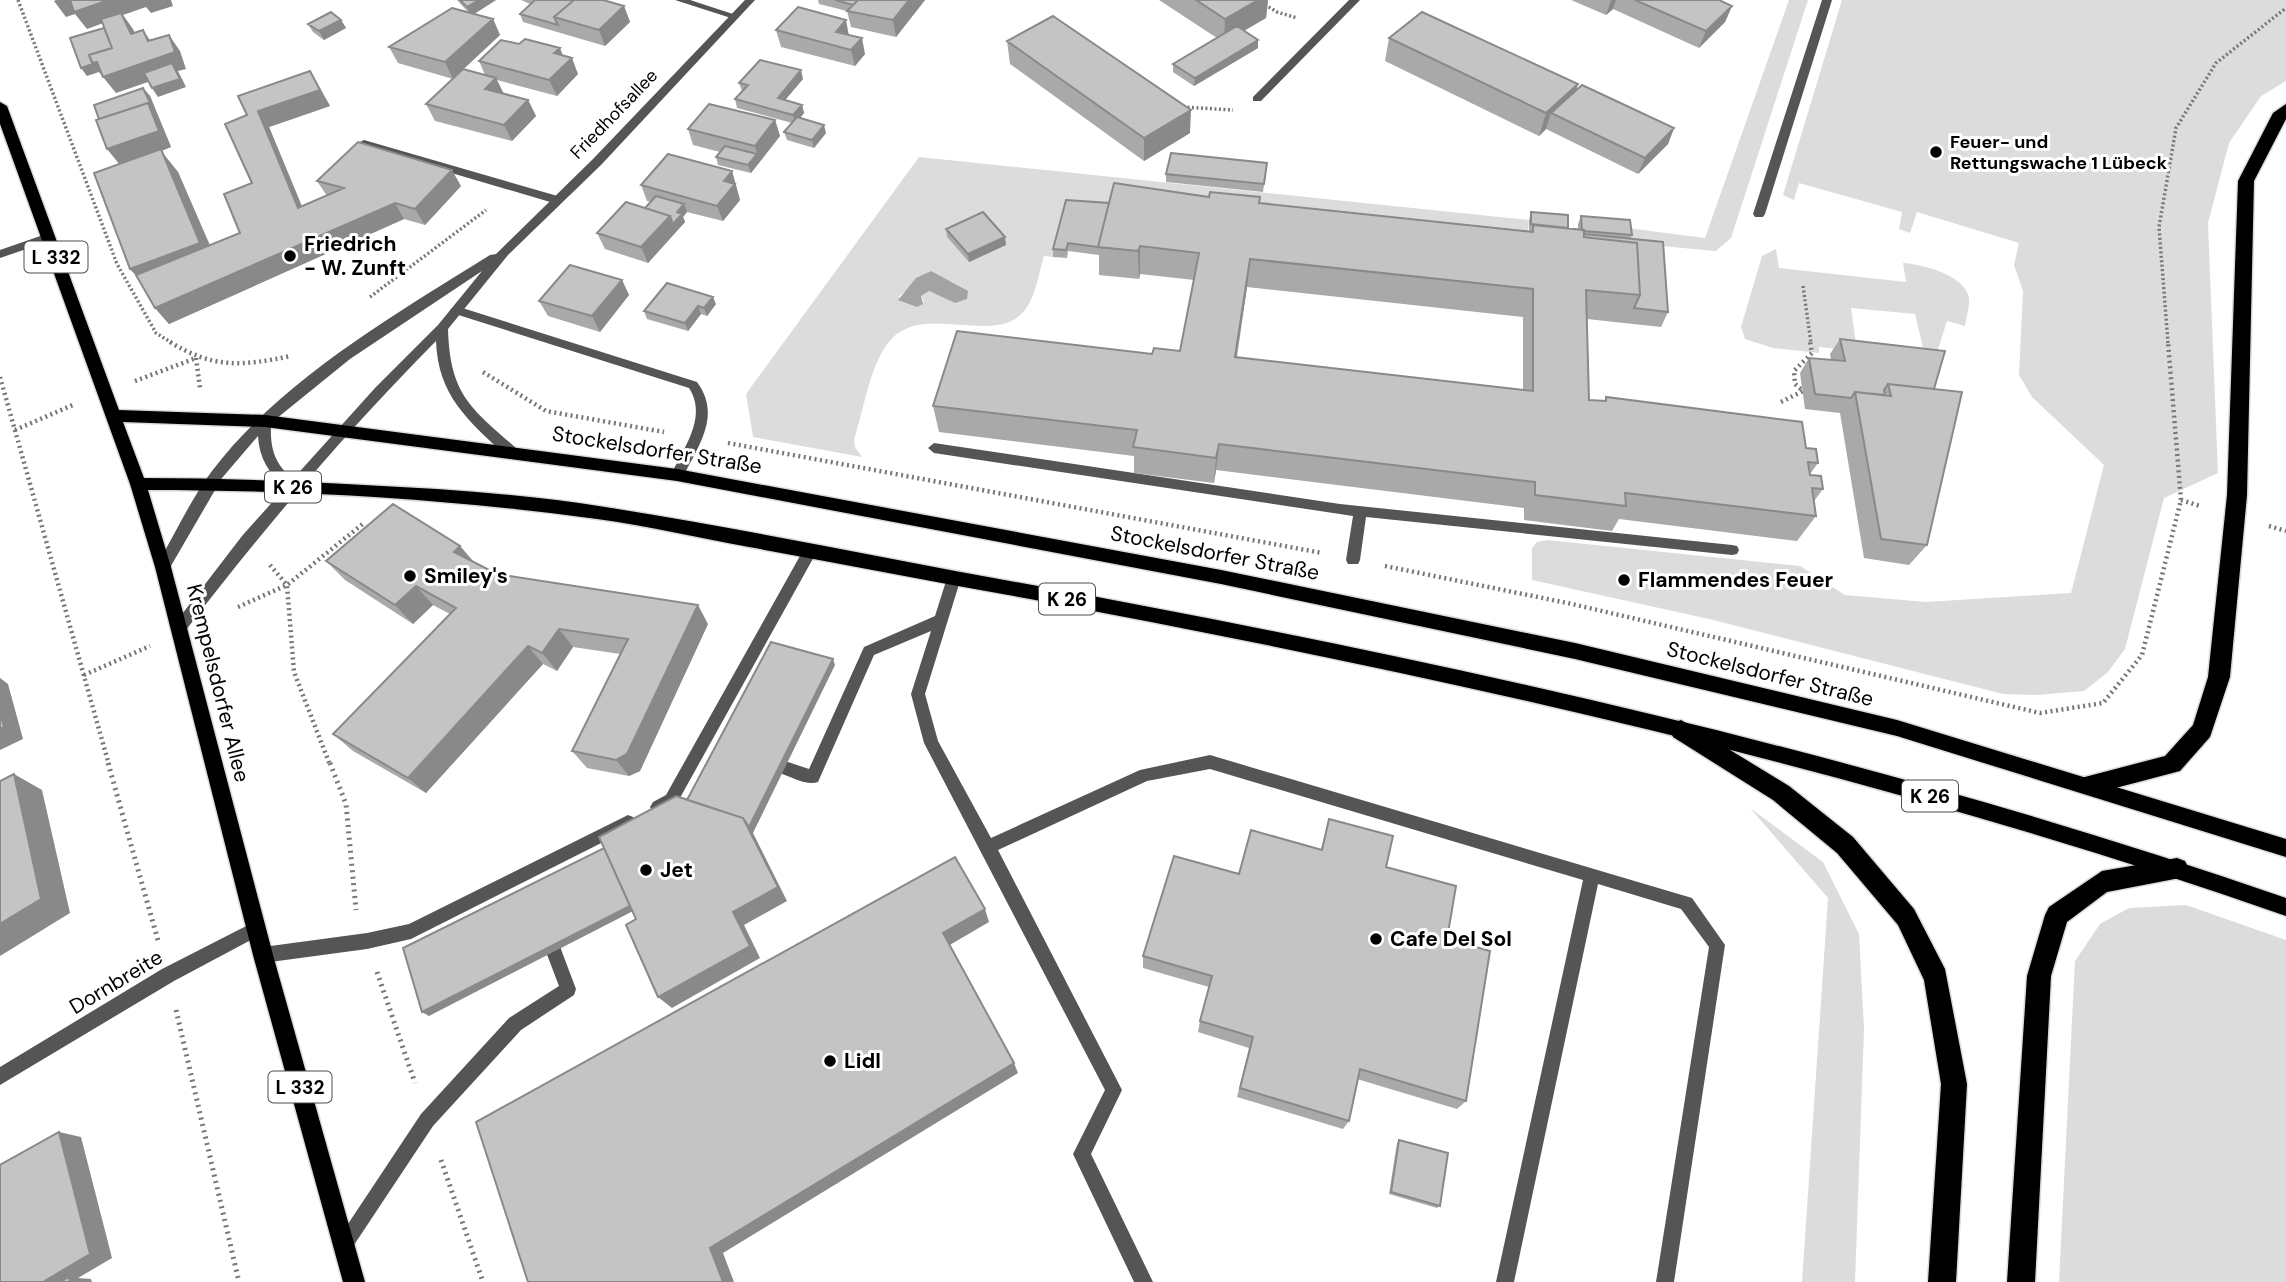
<svg xmlns="http://www.w3.org/2000/svg" width="2286" height="1282" viewBox="0 0 2286 1282" font-family="'DM Sans',sans-serif">
	<style>
		.green { fill: #dcdcdc; fill-rule: evenodd }
		.water { fill: #a3a3a3 }
		.lines { fill: none; stroke-linecap: round; stroke-linejoin: round }
		.primary-casing { stroke: #dbdbdb; stroke-width: 3 }
		.motorway-casing { stroke: #dbdbdb; stroke-width: 3 }
		.path-far2 { stroke: #777; stroke-width: 3.5; stroke-dasharray: 2 2.5; stroke-linecap: butt }
		.path-far1 { stroke: #777; stroke-width: 4.5; stroke-dasharray: 2 3.5; stroke-linecap: butt }
		.path { stroke: #777; stroke-width: 5; stroke-dasharray: 2 4.5; stroke-linecap: butt }
		.service { fill: #555; fill-rule: evenodd }
		.minor { fill: #555; fill-rule: evenodd }
		.tertiary { fill: #555; fill-rule: evenodd }
		.primary { fill: #000; fill-rule: evenodd }
		.motorway { fill: #000; fill-rule: evenodd }
		.wall { fill: #a9a9a9; fill-rule: evenodd }
		.shaded-wall { fill: #898989 }
		.building { fill: #c4c4c4; stroke: #898989; stroke-width: 2; fill-rule: evenodd }
		.poi-dot { fill: #000; stroke: #fff; stroke-width: 2.5 }
		.labels { text-anchor: middle; stroke-width: 6; stroke-linejoin: round; paint-order: stroke }
		.far-street-label { font-size: 18px; fill: #000; stroke: #fff }
		.far-poi-label { font-size: 18px; font-weight: bold; fill: #000; stroke: #fff; text-anchor: start }
		.shield { fill: #fff; stroke: #4c4c4c; stroke-width: 2 }
		.shield-label { font-size: 19px; font-weight: bold; fill: #000 }
		.poi-label { font-size: 21px; font-weight: bold; fill: #000; stroke: #fff; text-anchor: start }
		.street-label { font-size: 21px; fill: #000; stroke: #fff }
	</style>
	<rect width="100%" height="100%" fill="#fff"/>
	<path class="green" d="M1789,0H1808L1731,238L1716,251L1628,243L1627,228L1705,238Z
		M1842,0H2286V81L2261,96L2229,143L2208,223L2218,473L2164,498L2125,649L2108,672L2084,691L2037,695L2003,694L1709,619L1532,580V548L1537,542L1547,540L1800,566L1845,595L1926,602L2071,593L2104,465L2032,397L2019,375L2023,291L2014,265L2019,243L1917,212L1910,233L1899,229L1902,212L1799,183L1794,200L1783,195Z
		M919,157L1529,220L1528,232L1067,208L1053,257L1044,256C1039,272 1036,294 1027,307C999,351 922,298 888,343C869,368 864,410 854,439L855,447L862,457L753,437L746,394ZM930,271L955,303L929,291L921,296L924,302L898,297Z
		M1776,249L1779,268L1906,282L1903,263C1922,264 1965,275 1969,298C1970,307 1966,318 1965,326L1947,321L1935,359L1925,356L1915,314L1851,308L1857,351L1819,347V353L1773,348L1745,339L1741,327L1762,256Z
		M1750,808L1823,862L1859,934L1864,1029L1855,1282H1802L1828,898Z
		M2186,905L2286,940V1282H2059L2075,961L2100,924L2129,908Z"/>
	<path class="water" d="M931,271L968,291L967,299L955,303L929,291L921,296L923,304L917,307L898,300L916,278Z"/>
	<g class="lines">
		<g class="primary-casing">
			<path id="primary" d="M0,102L7,106L119,410L265,415L677,469L1221,570L1575,643L1897,720L2286,839V857L1897,736L1575,659L1221,584L677,481L265,427L123,422L144,478C217,478 290,481 364,485C444,489 525,494 605,507C746,529 886,559 1027,584C1452,662 1877,756 2286,898V916C1878,773 1454,678 1030,599C936,582 842,564 749,547C699,538 648,526 597,519C449,499 298,490 148,490L171,567L273,955L365,1282H343L253,955L155,567L130,484L0,124Z"/>
		</g>
		<g class="motorway-casing">
			<path id="motorway" d="M2286,104V119L2254,181L2247,495L2230,677L2210,737L2180,771L2089,795L2081,792L2078,785L2081,778L2165,756L2193,725L2208,677L2227,495L2238,181L2273,113Z
				M1681,720L1789,786L1853,837L1914,909L1945,969L1967,1084L1956,1282H1928L1941,1084L1924,980L1898,925L1837,853L1773,800L1673,737L1670,730L1673,723Z
				M2177,858L2185,861L2189,869L2185,877L2107,892L2067,922L2051,976L2035,1282H2007L2027,976L2045,915L2049,907L2102,871Z"/>
		</g>
		<path class="path-far2" d="M18,0L117,264L156,333L172,343
			M1257,0L1277,12L1297,18
			M1183,107L1233,110
			M1803,286L1811,343
			M370,297L486,210
			M2168,343L2159,227L2176,128L2216,63L2286,8"/>
		<path class="path-far1" d="M170,342C214,369 242,366 291,356
			M196,358L200,388
			M483,372L546,411L664,432
			M0,377L109,765
			M135,381L196,358
			M1781,402L1803,391L1795,384L1794,371L1812,353L1810,342
			M15,430L75,404
			M728,443L1322,553
			M2181,500L2200,506
			M2269,526L2286,531
			M270,565L287,585L294,672L330,765
			M1385,566L1572,604L2040,713L2103,703L2142,655L2181,500L2168,342
			M238,607L287,585L364,523
			M84,675L150,646"/>
		<path class="path" d="M108,763L159,944
			M330,763L346,804L356,910
			M377,972L415,1083
			M176,1010L239,1282
			M441,1160L483,1282"/>
		<path class="service" d="M1822,0H1832L1765,214L1763,217H1755L1753,214Z
			M364,140L561,197L563,200L557,204L360,146V142Z
			M49,233L53,234V240L0,258V250Z
			M456,306L697,382C722,416 698,446 682,479L677,480L671,475C683,449 708,417 689,388L452,313L450,310Z
			M934,443L1340,504L1732,545L1737,546L1739,550L1737,554L1732,555L1366,517L1360,560L1358,564H1348L1346,560L1353,516L934,453L928,448Z
			M810,545L815,547L817,551L815,555L676,805L658,814L653,812L650,807L653,802L666,795L805,547Z
			M954,572L959,574L961,578L925,694L938,741L991,838L1140,770L1210,755L1692,898L1725,945L1674,1282H1656L1709,947L1681,909L1598,884L1514,1282H1496L1583,880L1210,769L1147,781L998,850L1122,1090L1091,1154L1153,1282H1134L1073,1154L1105,1090L924,743L911,694L931,631L874,655L818,782C807,786 791,777 780,773L778,768L780,763L785,761L809,769L864,647L935,616L947,578L949,574Z
			M628,815L633,817L636,822L633,827L411,939L367,949L263,963L257,961L255,955L257,949L263,947L367,933L409,924Z
			M554,944L560,946L562,952L576,989L574,995L521,1030L433,1126L350,1251L344,1254L338,1251L335,1245L338,1239L421,1114L509,1018L559,986L546,952L548,946Z"/>
		<path class="minor" d="M675,0H690L739,16L734,19Z
			M1349,0H1360L1261,101H1253V97Z
			M256,921L262,924L264,929L262,934L174,981L0,1085V1067L162,969Z"/>
		<path class="tertiary" d="M745,0H755L601,165L508,255L448,329C450,393 469,407 515,447L516,451L515,455H505C468,420 438,396 436,341C346,432 264,528 186,630H176L174,626L176,622L242,536L285,488C269,473 259,458 258,436L222,478L168,571H158L156,567L158,563C176,532 191,499 212,471C281,380 394,315 490,255L496,254L593,159ZM482,271L438,325L375,388L293,479C274,463 270,448 271,423L350,359Z"/>
		<use href="#primary" class="primary"/>
		<use href="#motorway" class="motorway"/>
	</g>
	<path class="wall" d="M457,0H496L474,14L493,19L500,35L463,69L485,75L479,61L563,55L578,74L557,96L497,80L503,94L528,100L536,116L512,141L435,121L426,104L453,79L398,63L389,47L468,12Z
		M521,0H603L624,6L630,22L605,46L523,22L520,14L530,4Z
		M818,0H925L896,37L851,27L847,11L819,4Z
		M1159,0H1268L1266,18L1244,31L1258,40V48L1194,86L1173,72V64L1217,38Z
		M1571,0H1719L1732,6L1725,22L1699,48L1613,9L1606,15Z
		M341,20L346,28L324,40L313,32L308,24Z
		M776,30L849,35L865,54L855,66L781,47Z
		M1389,38L1578,84L1576,91L1674,128L1668,144L1638,174L1546,129L1539,136L1385,61Z
		M1007,41L1190,133L1144,161L1010,64Z
		M803,79L785,100L802,105L804,113L800,118L826,133L814,148L787,140L784,132L792,123L737,108L735,99L742,91L739,83Z
		M143,88L150,96L171,147L161,151L178,172L210,245L240,233L252,183L247,115L320,88L330,106L269,127L302,206L327,196L317,181L461,186L425,225L404,219L169,324L155,308L136,275L130,269L119,164L99,119Z
		M775,120L780,136L751,173L718,165L716,157L720,152L693,145L688,129Z
		M1267,163L1263,192L1166,182V174Z
		M732,171L740,200L723,221L687,212L683,217L685,222L648,263L605,249L597,233L645,208L651,202L647,201L641,185Z
		M1209,197H1260L1259,203L1529,231V220L1531,212L1568,229L1578,230V224L1581,216L1632,235L1630,239L1668,312L1661,327L1587,319L1589,400L1604,401L1606,397L1806,448L1818,463L1810,474L1823,489L1814,501L1816,516L1797,541L1619,519L1612,531L1524,520V508L1216,470L1214,483L1134,473V456L939,432L933,406L1152,354L1180,351L1194,280L1140,274L1139,279L1099,275V255L1068,251L1067,258L1053,257V249ZM1247,287L1523,317V390L1237,357Z
		M946,229L1006,245L969,262L947,237Z
		M622,280L629,295L600,332L548,316L539,301Z
		M716,304L707,316L701,314L688,331L647,319L644,311Z
		M1840,339L1934,389L1927,545L1909,565L1864,558L1840,413L1805,409L1800,373L1809,358L1831,360L1830,354Z
		M460,546L473,561L497,574L708,624L640,771L629,776L587,768L572,751L620,654L573,647L557,671L543,664L426,793L353,751L333,734L450,614L433,605L413,624L345,580L326,561Z
		M1329,819L1386,867L1447,939L1466,1101L1457,1109L1357,1079L1349,1121L1343,1129L1237,1097L1249,1048L1198,1032L1200,1021L1209,987L1143,968V956L1239,874L1321,849Z
		M1399,1140L1440,1206L1437,1208L1389,1194L1397,1143Z"/>
	<path class="shaded-wall" d="M56,0H171L173,6L151,13L146,7L123,15L133,29L143,50L131,34L123,16L87,29L75,14L66,17L54,1Z
		M479,0H496L471,16L467,7Z
		M909,0H925L896,37L893,20Z
		M1258,0H1268L1266,18L1224,42L1225,19Z
		M1611,0H1616L1613,9L1606,15Z
		M624,6L630,22L605,46L599,30Z
		M1732,6L1725,22L1699,48L1706,31Z
		M493,19L500,35L453,79L445,62Z
		M341,20L346,28L324,40L319,31Z
		M846,20L849,36L839,48L836,32Z
		M143,30L154,46L169,35L180,51L186,69L178,71L186,87L158,97L152,88L177,72L116,93L99,72L87,76L81,68L148,41Z
		M862,38L865,54L855,66L851,50Z
		M1258,40V48L1194,86L1195,78Z
		M560,48L566,63L572,58L578,74L557,96L549,80L554,53Z
		M801,70L803,79L780,106L778,98Z
		M310,71L330,106L269,127L309,224L298,208L258,111Z
		M496,78L504,94L485,89Z
		M1578,84L1570,107L1551,113L1546,129L1539,136L1546,113Z
		M143,88L150,96L171,147L161,151L178,172L218,265L150,291L130,269L120,165L107,149Z
		M528,100L536,116L512,141L504,125Z
		M802,105L804,113L795,124L793,115Z
		M1191,110L1190,133L1144,161V138Z
		M775,120L780,136L751,173L748,165L757,154L755,146Z
		M824,125L826,133L814,148L812,140Z
		M1674,128L1668,144L1638,174L1645,158Z
		M452,170L461,186L425,225L415,209Z
		M732,171L740,200L723,221L717,206L724,181Z
		M395,203L404,219L169,324L155,308Z
		M684,204L687,212L683,217L685,222L648,263L641,247L670,216L677,212Z
		M1005,237L1006,245L969,262L968,254Z
		M1140,246V274L1139,279L1138,251Z
		M1250,259L1247,287L1232,384L1235,357Z
		M622,280L629,295L600,332L592,316Z
		M713,297L716,304L707,316L704,308Z
		M698,306L701,314L688,331L685,323Z
		M1219,444L1216,470L1214,483L1216,458Z
		M460,546L476,565L454,552Z
		M416,586L433,605L413,624L395,605Z
		M698,605L708,624L640,771L629,776L616,760Z
		M559,629L573,647L557,671L542,653Z
		M528,646L543,664L426,793L408,778Z
		M833,659L835,665L753,833L787,901L744,925L760,958L672,1008L658,997L733,912L743,818Z
		M0,678L8,684L23,739L0,750Z
		M14,774L42,790L70,913L0,956V924Z
		M634,904L639,908L429,1016L422,1012Z
		M985,909L989,922L948,946L943,933Z
		M1014,1063L1018,1073L723,1253L734,1282H723L710,1248Z
		M59,1132L81,1137L112,1258L78,1278L91,1279L92,1282H43Z"/>
	<path class="building" d="M70,0H109L74,12Z
		M460,0H479L467,7Z
		M535,0H574L554,17L558,25L520,14Z
		M574,0H603L624,6L599,30L554,17Z
		M835,0H858L853,5Z
		M858,0H909L893,20L847,11Z
		M1196,0H1258L1225,19Z
		M1635,0H1719L1732,6L1706,31Z
		M798,7L846,20L836,32L862,38L851,50L776,30Z
		M452,8L493,19L445,62L389,47Z
		M331,12L341,20L319,31L308,24Z
		M1422,12L1578,84L1546,113L1389,38Z
		M121,13L131,34L143,30L148,41L169,35L175,52L103,77L97,62L92,63L89,55L112,48L101,19Z
		M1053,16L1191,110L1144,138L1007,41Z
		M1237,26L1258,40L1195,78L1173,64Z
		M104,28L112,48L89,55L93,64L81,68L70,38Z
		M525,39L560,48L554,53L572,58L549,80L479,61L501,40L519,44Z
		M760,60L801,70L778,98L802,105L793,115L735,99L748,85L739,83Z
		M172,63L180,79L152,88L144,73Z
		M463,69L496,78L485,89L528,100L504,125L426,104Z
		M310,71L320,90L258,111L298,208L344,188L317,181L358,142L452,170L415,209L395,203L155,308L136,275L240,233L224,194L252,183L225,124L247,115L238,96Z
		M1582,85L1674,128L1645,158L1551,113Z
		M143,88L154,111L148,103L99,119L94,105Z
		M148,103L159,131L107,149L96,120Z
		M709,104L775,120L755,146L688,129Z
		M797,117L824,125L812,140L784,132Z
		M725,146L757,154L748,165L716,157Z
		M161,149L200,243L130,269L94,173Z
		M1171,153L1267,163L1264,184L1166,174Z
		M668,154L732,171L724,181L735,184L717,206L641,185Z
		M1114,183L1209,197L1210,192L1260,197L1259,203L1533,232V225L1584,230V237L1637,243L1640,295L1586,290L1589,400L1606,401V397L1802,422L1806,448L1816,449L1818,463L1808,462L1810,475L1821,476L1823,489L1812,488L1816,516L1625,493L1626,506L1535,495V482L1219,444L1216,458L1133,447L1137,430L933,406L957,331L1152,354L1154,348L1180,351L1199,253L1140,246L1138,251L1098,247ZM1250,259L1533,289V391L1235,357Z
		M656,196L684,204L677,212L682,214L673,224L670,216L645,208Z
		M1066,200L1109,203L1098,247L1068,243L1066,250L1053,249Z
		M626,202L670,216L641,247L597,233Z
		M983,212L1005,237L968,254L946,229Z
		M1531,212L1568,215V228L1531,224Z
		M1581,216L1630,220L1632,235L1584,231L1582,230Z
		M1584,234L1663,242L1668,312L1634,308L1640,295L1637,243L1584,237Z
		M570,265L622,280L592,316L539,301Z
		M667,283L713,297L704,308L698,306L685,323L644,311Z
		M1840,339L1945,351L1934,389L1888,384L1884,390L1885,395L1855,392L1851,398L1815,394L1809,358L1845,361Z
		M1888,384L1962,392L1927,545L1881,539L1855,392L1891,396Z
		M393,504L460,546L454,552L497,574L698,605L627,754L616,760L572,751L628,639L559,629L542,653L528,646L408,778L333,734L456,608L416,586L395,605L326,561Z
		M771,642L833,659L749,827L743,818L687,800Z
		M0,713L4,727L0,729Z
		M14,774L41,899L0,924V781Z
		M676,796L743,818L778,887L733,912L750,946L658,997L626,925L636,919L599,837Z
		M1329,819L1393,836L1386,867L1456,886L1447,939L1490,951L1466,1101L1360,1069L1349,1121L1240,1088L1253,1037L1200,1021L1212,976L1143,956L1174,856L1239,874L1251,830L1322,850Z
		M604,848L630,906L422,1012L403,948Z
		M955,857L985,909L943,933L1014,1063L710,1248L723,1282H528L476,1122Z
		M59,1132L90,1254L43,1282H0V1165Z
		M1399,1140L1448,1153L1440,1206L1391,1192Z
		M69,1277L70,1282H60Z"/>
	<g class="poi-dot">
		<circle cx="1936" cy="152" r="7"/>
		<circle cx="290" cy="256" r="7"/>
		<circle cx="410" cy="576" r="7"/>
		<circle cx="1624" cy="580" r="7"/>
		<circle cx="646" cy="870" r="7"/>
		<circle cx="1376" cy="939" r="7"/>
		<circle cx="830" cy="1061" r="7"/>
	</g>
	<g class="labels">
		<g class="far-street-label">
			<text transform="translate(614 114) rotate(-46)" y="6">Friedhofsallee</text>
		</g>
		<g class="far-poi-label">
			<text x="1950" y="148">Feuer- und<tspan x="1950" dy="21">Rettungswache 1 Lübeck</tspan></text>
		</g>
		<g class="shield">
			<rect x="24.5" y="241.5" width="63" height="31" rx="5"/>
			<rect x="265" y="471.5" width="56" height="31" rx="5"/>
			<rect x="1039" y="583.5" width="56" height="31" rx="5"/>
			<rect x="1902" y="780.5" width="56" height="31" rx="5"/>
			<rect x="268.5" y="1071.5" width="63" height="31" rx="5"/>
		</g>
		<g class="shield-label">
			<text x="56" y="264">L 332</text>
			<text x="293" y="494">K 26</text>
			<text x="1067" y="606">K 26</text>
			<text x="1930" y="803">K 26</text>
			<text x="300" y="1094">L 332</text>
		</g>
		<g class="poi-label">
			<text x="304" y="251">Friedrich<tspan x="304" dy="24">- W. Zunft</tspan></text>
			<text x="424" y="583">Smiley's</text>
			<text x="1638" y="587">Flammendes Feuer</text>
			<text x="660" y="877">Jet</text>
			<text x="1390" y="946">Cafe Del Sol</text>
			<text x="844" y="1068">Lidl</text>
		</g>
		<g class="street-label">
			<text transform="translate(657 450) rotate(9)" y="7">Stockelsdorfer Straße</text>
			<text transform="translate(1215 553) rotate(11)" y="7">Stockelsdorfer Straße</text>
			<text transform="translate(1770 674) rotate(14)" y="7">Stockelsdorfer Straße</text>
			<text transform="translate(218 683) rotate(76)" y="7">Krempelsdorfer Allee</text>
			<text transform="translate(116 982) rotate(-31)" y="7">Dornbreite</text>
		</g>
	</g>
</svg>
